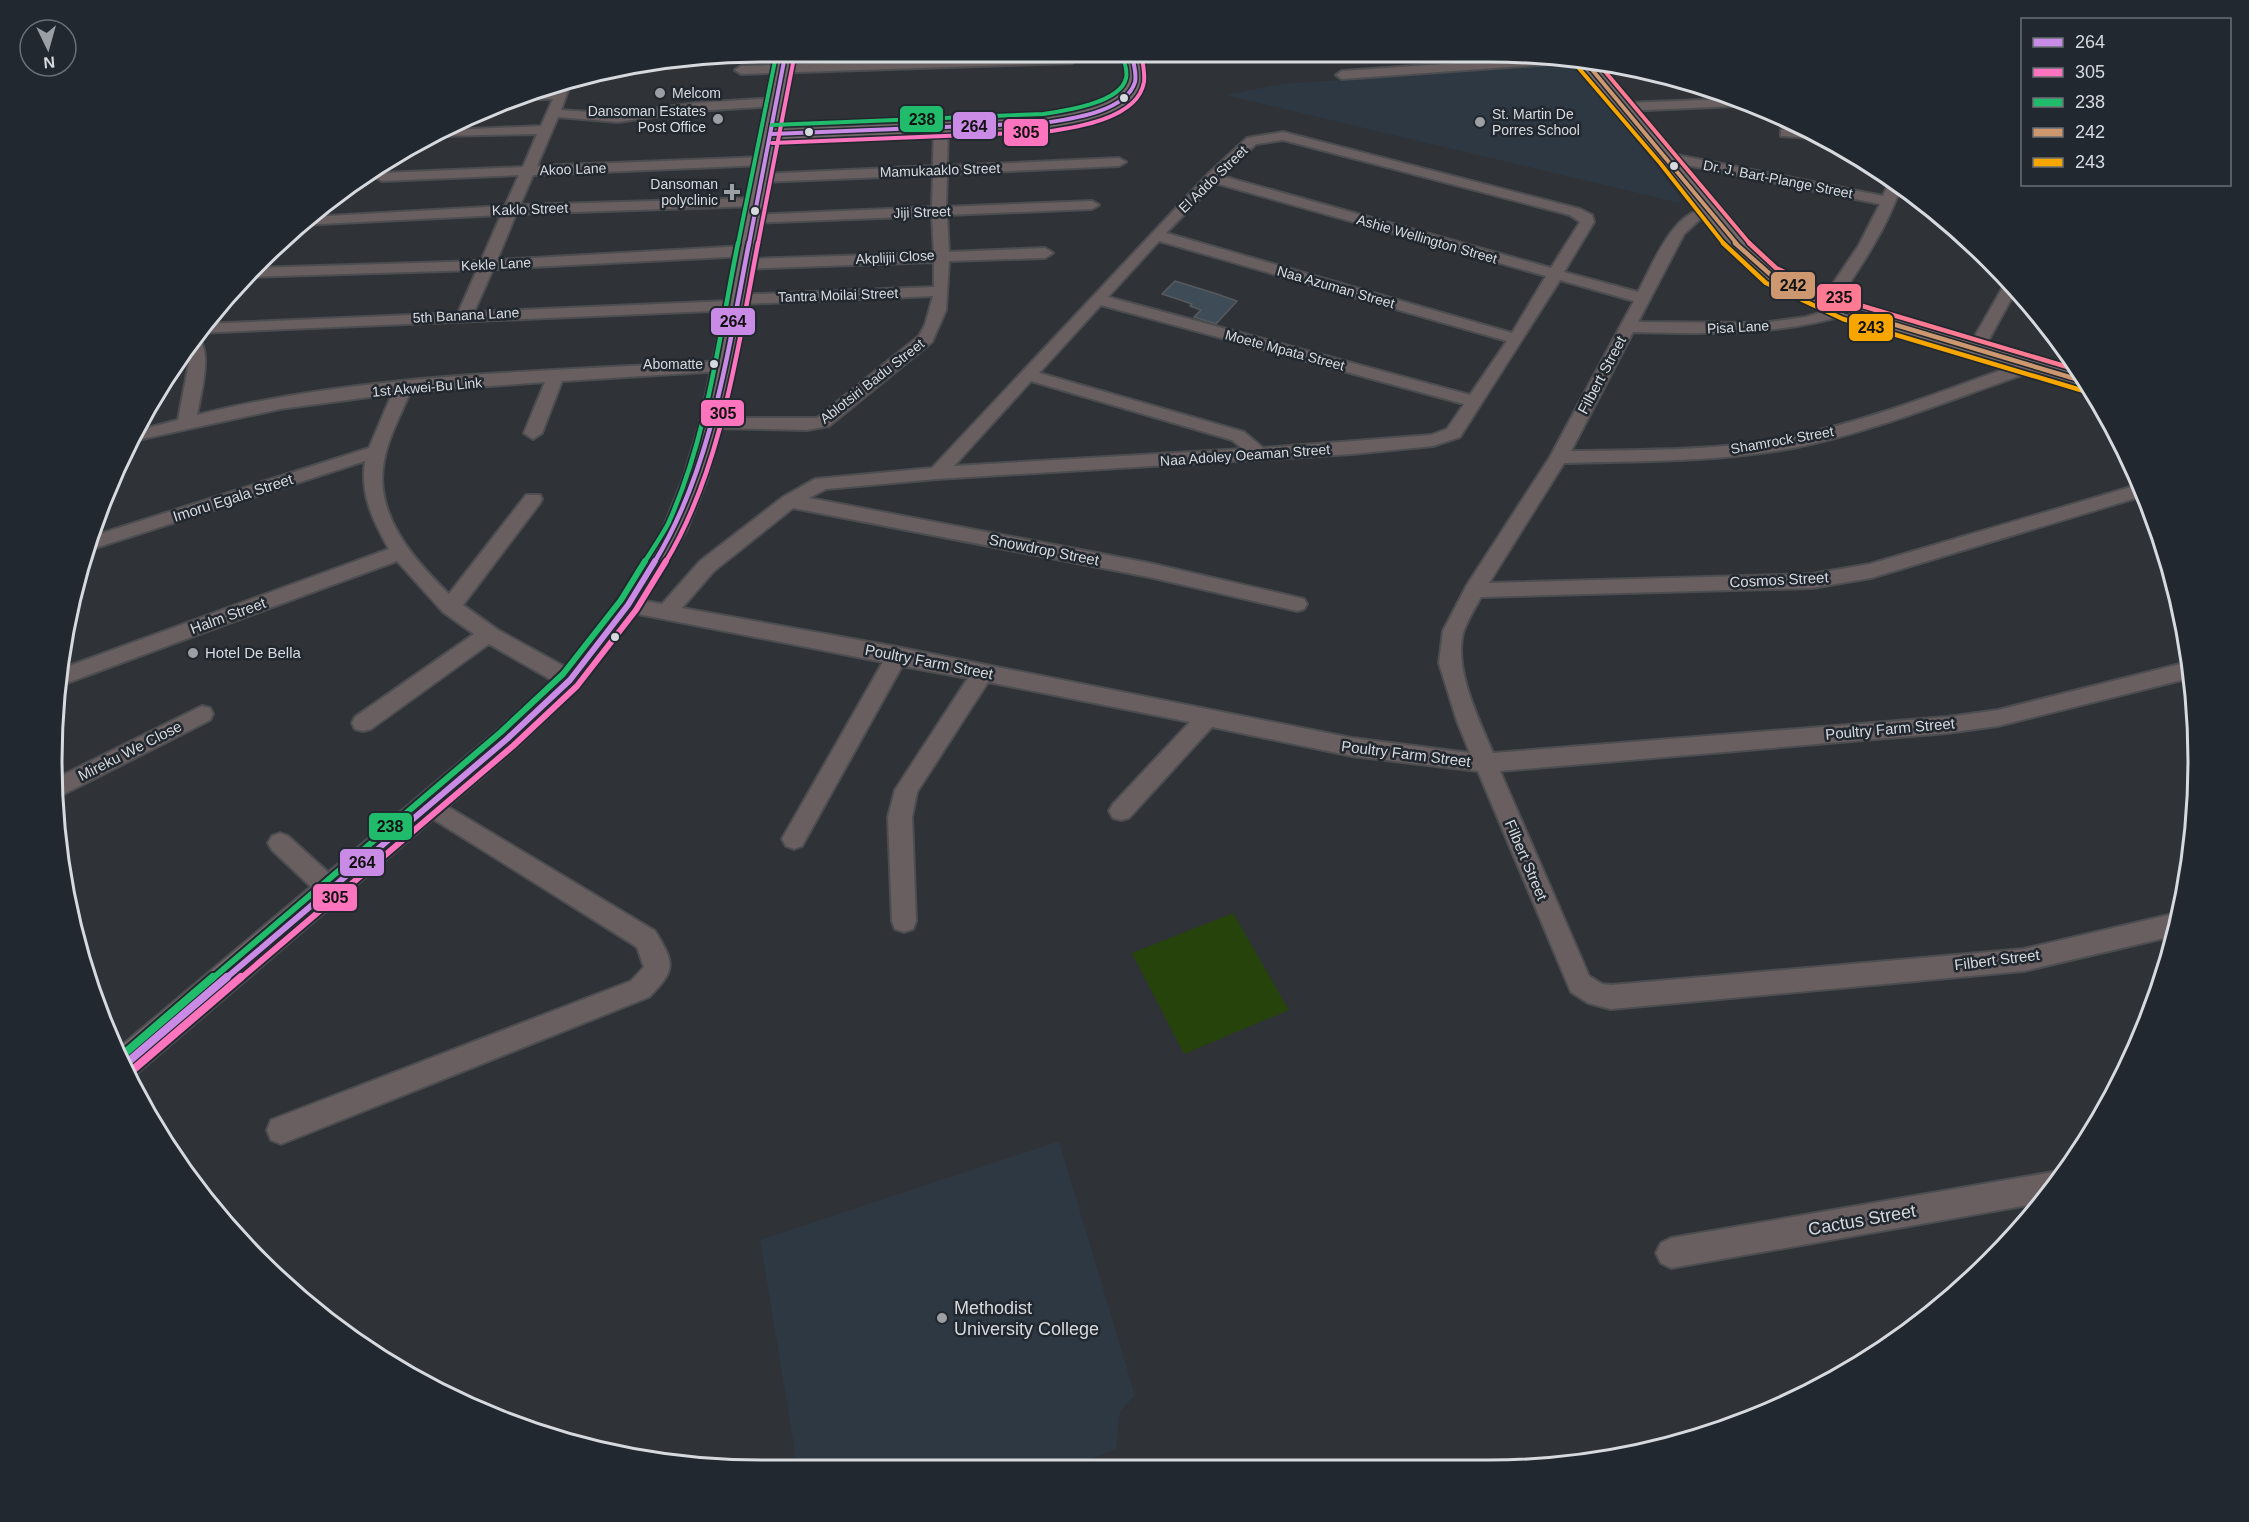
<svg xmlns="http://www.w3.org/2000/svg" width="2249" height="1522" viewBox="0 0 2249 1522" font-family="Helvetica,sans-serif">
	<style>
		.built { fill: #2e3842 }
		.green { fill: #26430c }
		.building { fill: #3e4c57; stroke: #585a5e; stroke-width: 1.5 }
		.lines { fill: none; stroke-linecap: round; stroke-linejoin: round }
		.minor-casing { stroke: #4b4d50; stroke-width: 4 }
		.major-casing { stroke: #4b4d50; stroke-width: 4 }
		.minor { fill: #6a5f60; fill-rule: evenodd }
		.major { fill: #73686a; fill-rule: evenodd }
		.bus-1-far3-casing { stroke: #22282f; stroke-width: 7 }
		.bus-1-far2-casing { stroke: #22282f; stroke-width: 8 }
		.bus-1-far1-casing { stroke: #22282f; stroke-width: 10 }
		.bus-1-casing { stroke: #22282f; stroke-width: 12 }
		.bus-2-far3-casing { stroke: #22282f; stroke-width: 7 }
		.bus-2-far2-casing { stroke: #22282f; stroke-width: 8 }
		.bus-2-far1-casing { stroke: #22282f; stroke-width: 10 }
		.bus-2-casing { stroke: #22282f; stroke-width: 12 }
		.bus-3-far3-casing { stroke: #22282f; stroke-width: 7 }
		.bus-3-far2-casing { stroke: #22282f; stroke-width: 8 }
		.bus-3-far1-casing { stroke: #22282f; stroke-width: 10 }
		.bus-3-casing { stroke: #22282f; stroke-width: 12 }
		.bus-4-far1-casing { stroke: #22282f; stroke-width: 7 }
		.bus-4-casing { stroke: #22282f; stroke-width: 8 }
		.bus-5-far1-casing { stroke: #22282f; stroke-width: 7 }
		.bus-5-casing { stroke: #22282f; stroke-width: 8 }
		.bus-6-far1-casing { stroke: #22282f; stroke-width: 7 }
		.bus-6-casing { stroke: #22282f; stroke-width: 8 }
		.bus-1-far3 { stroke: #ca8be6; stroke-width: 4 }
		.bus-1-far2 { stroke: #ca8be6; stroke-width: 4.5 }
		.bus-1-far1 { stroke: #ca8be6; stroke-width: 6 }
		.bus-1 { stroke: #ca8be6; stroke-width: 8 }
		.bus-2-far3 { stroke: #fc73be; stroke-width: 4 }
		.bus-2-far2 { stroke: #fc73be; stroke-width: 4.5 }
		.bus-2-far1 { stroke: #fc73be; stroke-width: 6 }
		.bus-2 { stroke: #fc73be; stroke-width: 8 }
		.bus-3-far3 { stroke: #20bc6c; stroke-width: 4 }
		.bus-3-far2 { stroke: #20bc6c; stroke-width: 4.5 }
		.bus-3-far1 { stroke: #20bc6c; stroke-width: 6 }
		.bus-3 { stroke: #20bc6c; stroke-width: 8 }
		.bus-4-far1 { stroke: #cd976f; stroke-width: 4 }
		.bus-4 { stroke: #cd976f; stroke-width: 4.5 }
		.bus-5-far1 { stroke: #f7a600; stroke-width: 4 }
		.bus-5 { stroke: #f7a600; stroke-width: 4.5 }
		.bus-6-far1 { stroke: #fe7a93; stroke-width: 4 }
		.bus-6 { stroke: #fe7a93; stroke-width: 4.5 }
		.poi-dot { fill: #9c9fa3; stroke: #22282f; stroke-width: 2 }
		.bus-dot { fill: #d6dade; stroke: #22282f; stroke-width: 2 }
		.labels { text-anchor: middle; stroke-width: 5; stroke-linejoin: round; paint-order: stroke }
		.far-poi-label { font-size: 14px; fill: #d6dade; stroke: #22282f; text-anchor: start }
		.far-street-label { font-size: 14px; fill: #d6dade; stroke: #22282f }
		.bus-label { font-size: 14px; fill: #d6dade; stroke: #22282f; text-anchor: end }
		.street-label { font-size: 15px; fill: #d6dade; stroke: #22282f }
		.poi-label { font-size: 15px; fill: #d6dade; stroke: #22282f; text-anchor: start }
		.near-street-label { font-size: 18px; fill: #d6dade; stroke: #22282f }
		.near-poi-label { font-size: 18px; fill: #d6dade; stroke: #22282f; text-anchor: start }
		.rim { fill: none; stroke: #d6dade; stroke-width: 3 }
		.line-badge { stroke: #22282f; stroke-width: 2 }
		.pale-badge-label { font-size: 16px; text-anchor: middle; font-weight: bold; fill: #111 }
	</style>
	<rect width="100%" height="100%" fill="#2f3236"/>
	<path class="built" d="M1579,64L1590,78L1584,80L1631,134L1679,196L1680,203L1225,95L1281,84Z
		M1059,1141L1135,1395L1120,1412L1116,1449L1061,1471H798L760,1240Z"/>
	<path class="green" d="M1233,913L1289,1010L1184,1054L1132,953Z"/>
	<path class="building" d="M1175,281L1217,294L1237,301L1216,324L1194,317L1201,310L1190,306L1192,304L1162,294Z"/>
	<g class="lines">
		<g class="minor-casing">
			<path id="minor" d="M1068,56L1072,57V63L741,74L735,70L741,66Z
				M1546,57L1572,59L1566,63L1342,79L1336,75L1342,71Z
				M572,79L561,110L618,114L695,103L777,98L783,102L777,106L695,111L618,122L558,117L537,166L764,157L771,161L764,165L533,175L520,205L755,198L762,202L755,206L516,214L497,260L746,246L754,251L746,256L493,269L474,312L728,301L736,295L934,287V262L745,269L737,264L745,259L934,253L932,216L752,223L745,219L752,215L932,207L933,175L761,182L754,178L761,174L933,166L934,127L941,123L948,127L947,166L1119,158L1126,162L1119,166L947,174L946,207L1092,201L1099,205L1092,209L947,215L949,252L1045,248L1053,253L1045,258L949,261L946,310L932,342L829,426L807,430L711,428L702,423L711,418H817L919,336L925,325L933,296L743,304L735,310L195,333L202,324L458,313L477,270L243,277L251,268L481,261L501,215L300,225L310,217L505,206L519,175L382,181L375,177L382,173L523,167L537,134L436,136L450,130L541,126L553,99H512L525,93L556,91L560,82Z
				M1726,99L1741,103L1735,106L1625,111L1618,107L1625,103Z
				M1786,129L1814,131L1827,139L1781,136V130Z
				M1283,132L1580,209L1592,215L1594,222L1564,272L1638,292C1653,265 1676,200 1716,210L1718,213L1716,216L1699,220L1684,234L1638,322L1762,323L1806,317L1846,305L1854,310L1852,313C1779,336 1708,334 1633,332L1571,451C1646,450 1721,451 1794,436C1873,420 1949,388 2025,362H2037L2039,366L2037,370C1956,397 1877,431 1793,448C1718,462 1641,461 1564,463L1489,583L1812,574L1870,564L2141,484L2146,495L1871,578L1812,588L1481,597C1475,608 1468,619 1464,630C1452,666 1479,720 1493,753L1947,717L1998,710L2188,662L2190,678L1998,726L1947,733L1500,771L1589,976L1602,984L1611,985L2024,949L2177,913L2180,914L2173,936L2024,971L1611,1009L1588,1003L1571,992L1478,771L1352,756L1212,727L1129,818L1121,820L1113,818L1109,811L1113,804L1190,722L988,682L917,792L912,817L916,921L913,929L904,932L895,929L892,921L888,817L895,790L968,678L902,666L802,846L794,849L786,846L782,839L786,832L883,662L628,612L621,610L618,605L621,600L628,598L662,604L700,561L783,497L815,479L932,468L1207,175L1247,138ZM1283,140L1570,215L1580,222L1551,268L1222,176L1256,144ZM1215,183L1546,276L1512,333L1166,233ZM1159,241L1507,341L1470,395L1108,297ZM1560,280L1634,301L1550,457L1467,585L1443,631L1439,663L1457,721L1470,753L1352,738L897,647L682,608L714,571L793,508L1149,577L1297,611L1304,609L1307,604L1304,599L1149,563L809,498L826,489L937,479L1352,454L1433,446L1460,437ZM1101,305L1464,404L1447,429L1431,435L1263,448L1244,432L1039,373ZM1031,381L1232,440L1243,449L954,466Z
				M1667,153L1883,196L1891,178L1901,186C1887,228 1860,268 1834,306L1828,308L1820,303L1859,245L1880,204L1662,160L1660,157Z
				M2007,280L2016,290L1981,354H1969L1967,350Z
				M194,335C215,344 200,397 197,415C367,372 548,372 723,361L731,366L723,371L562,381L542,433L533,439L524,433L545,382L410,392C401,415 388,437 384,461C373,514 414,560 449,594L526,495H540L542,499L540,503L463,605L498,630L578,674L581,680L578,686L570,688L562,686L489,644L371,729L363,731L355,729L352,723L355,717L474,634L443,612L397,561L56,687L58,670L389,549C373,521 360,494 365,461L86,551L90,537L369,448L392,394L280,409L133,441L140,430L178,420L190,358L187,348Z
				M202,706L210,708L213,714L210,720L58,797L57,778Z
				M430,796L655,931C675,964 676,970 649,997L281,1144L271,1140L267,1130L271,1120L631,981L644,967L637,947L422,812L418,805L422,798Z
				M280,833L288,836L341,884L344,891L341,898L332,901L323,898L272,850L268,843L272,836Z
				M2053,1172L2062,1175L2040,1203L1671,1268L1661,1263L1656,1253L1661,1243L1671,1238Z"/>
		</g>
		<g class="major-casing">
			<path id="major" d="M1124,54H1140C1141,63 1145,73 1143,82C1136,115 1071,124 1044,128L779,139L722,423L707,479L687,529L637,611L580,687L517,747L129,1080L114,1052L497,731L560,673L619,599L663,529L683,479L700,423L777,56H793L780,129L1044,118C1064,115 1122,107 1127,82C1129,73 1126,63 1124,54Z
				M1576,60L1594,61L1673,153L1739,236L1778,271L1853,306L2082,374L2090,388L1839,314L1764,279L1725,244L1661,161Z"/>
		</g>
		<use href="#minor" class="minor"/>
		<use href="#major" class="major"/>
		<g class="bus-1-far3-casing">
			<path id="bus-1-far3" d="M772,134L1044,123C1070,119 1126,112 1135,82C1137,73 1133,63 1132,54
				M749,244L785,56"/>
		</g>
		<g class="bus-1-far2-casing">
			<path id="bus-1-far2" d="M654,563C712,469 728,350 749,243"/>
		</g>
		<g class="bus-1-far1-casing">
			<path id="bus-1-far1" d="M225,979L507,739L570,680L628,605L655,561"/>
		</g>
		<g class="bus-1-casing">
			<path id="bus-1" d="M122,1067L227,977"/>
		</g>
		<g class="bus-2-far3-casing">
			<path id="bus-2-far3" d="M772,143L1044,132C1074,128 1138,119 1144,82C1145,73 1143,63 1141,54
				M758,244L794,58"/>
		</g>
		<g class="bus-2-far2-casing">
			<path id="bus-2-far2" d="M665,563C721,471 738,348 758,243"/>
		</g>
		<g class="bus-2-far1-casing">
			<path id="bus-2-far1" d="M240,979L513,746L577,686L636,610L666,561"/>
		</g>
		<g class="bus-2-casing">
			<path id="bus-2" d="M128,1074L241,977"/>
		</g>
		<g class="bus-3-far3-casing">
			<path id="bus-3-far3" d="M772,125L1043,114C1064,111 1121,103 1126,78C1128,71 1124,62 1123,55
				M738,244L776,56"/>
		</g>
		<g class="bus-3-far2-casing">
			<path id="bus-3-far2" d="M644,563C652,550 661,537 668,524C708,436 719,336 738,243"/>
		</g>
		<g class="bus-3-far1-casing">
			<path id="bus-3-far1" d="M212,979L501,732L563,674L621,600L645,561"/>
		</g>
		<g class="bus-3-casing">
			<path id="bus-3" d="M118,1059L213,977"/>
		</g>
		<g class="bus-4-far1-casing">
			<path id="bus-4-far1" d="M1584,60L1737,244"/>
		</g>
		<g class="bus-4-casing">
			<path id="bus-4" d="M1735,243L1771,275L1846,310L2086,382"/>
		</g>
		<g class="bus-5-far1-casing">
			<path id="bus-5-far1" d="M1577,66L1660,163L1724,244"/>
		</g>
		<g class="bus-5-casing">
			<path id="bus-5" d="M1723,243L1766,283L1843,319L2084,391"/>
		</g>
		<g class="bus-6-far1-casing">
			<path id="bus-6-far1" d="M1597,62L1750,244"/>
		</g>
		<g class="bus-6-casing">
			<path id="bus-6" d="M1749,243L1776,268L1849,302L2081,371"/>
		</g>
		<use href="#bus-1-far3" class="bus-1-far3"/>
		<use href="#bus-1-far2" class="bus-1-far2"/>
		<use href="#bus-1-far1" class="bus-1-far1"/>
		<use href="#bus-1" class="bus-1"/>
		<use href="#bus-2-far3" class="bus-2-far3"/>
		<use href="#bus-2-far2" class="bus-2-far2"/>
		<use href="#bus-2-far1" class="bus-2-far1"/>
		<use href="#bus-2" class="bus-2"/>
		<use href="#bus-3-far3" class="bus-3-far3"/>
		<use href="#bus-3-far2" class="bus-3-far2"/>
		<use href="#bus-3-far1" class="bus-3-far1"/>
		<use href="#bus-3" class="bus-3"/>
		<use href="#bus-4-far1" class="bus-4-far1"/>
		<use href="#bus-4" class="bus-4"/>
		<use href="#bus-5-far1" class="bus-5-far1"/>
		<use href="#bus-5" class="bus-5"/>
		<use href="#bus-6-far1" class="bus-6-far1"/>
		<use href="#bus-6" class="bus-6"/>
	</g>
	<g class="poi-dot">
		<circle cx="660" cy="93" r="6"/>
		<circle cx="718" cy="119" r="6"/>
		<circle cx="1480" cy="122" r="6"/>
		<path d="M729 183h6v6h6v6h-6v6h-6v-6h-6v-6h6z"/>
		<circle cx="193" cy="653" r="6"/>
		<circle cx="942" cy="1318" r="6"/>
	</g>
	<g class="bus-dot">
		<circle cx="1124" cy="98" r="5"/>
		<circle cx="809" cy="132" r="5"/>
		<circle cx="1674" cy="166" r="5"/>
		<circle cx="755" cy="211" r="5"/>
		<circle cx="714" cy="364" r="5"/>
		<circle cx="615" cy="637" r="5"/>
	</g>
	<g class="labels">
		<g class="far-poi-label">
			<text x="672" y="98">Melcom</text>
			<text x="706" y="116" text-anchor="end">Dansoman Estates<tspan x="706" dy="16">Post Office</tspan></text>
			<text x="1492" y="119">St. Martin De<tspan x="1492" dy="16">Porres School</tspan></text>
			<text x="718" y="189" text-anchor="end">Dansoman<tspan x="718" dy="16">polyclinic</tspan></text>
		</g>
		<g class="far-street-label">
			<text transform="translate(573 169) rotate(-2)" y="5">Akoo Lane</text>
			<text transform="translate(940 170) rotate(-2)" y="5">Mamukaaklo Street</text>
			<text transform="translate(1213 179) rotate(-44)" y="5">El Addo Street</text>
			<text transform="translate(1778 179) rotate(11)" y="5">Dr. J. Bart-Plange Street</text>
			<text transform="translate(530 209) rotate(-2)" y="5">Kaklo Street</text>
			<text transform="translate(922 212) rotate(-2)" y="5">Jiji Street</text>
			<text transform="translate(1427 239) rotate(16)" y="5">Ashie Wellington Street</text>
			<text transform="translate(895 257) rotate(-3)" y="5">Akplijii Close</text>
			<text transform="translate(496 264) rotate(-3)" y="5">Kekle Lane</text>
			<text transform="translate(1336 287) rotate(16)" y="5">Naa Azuman Street</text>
			<text transform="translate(838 295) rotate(-2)" y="5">Tantra Moilai Street</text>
			<text transform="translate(466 315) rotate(-3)" y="5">5th Banana Lane</text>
			<text transform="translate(1738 327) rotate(-3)" y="5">Pisa Lane</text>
			<text transform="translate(1285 350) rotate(15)" y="5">Moete Mpata Street</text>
			<text transform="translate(872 381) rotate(-38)" y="5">Ablotsiri Badu Street</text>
			<text transform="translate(427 387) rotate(-5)" y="5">1st Akwei-Bu Link</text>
			<text transform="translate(1782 440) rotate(-10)" y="5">Shamrock Street</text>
			<text transform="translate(1245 455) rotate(-4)" y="5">Naa Adoley Oeaman Street</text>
		</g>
		<g class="bus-label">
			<text x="703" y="369">Abomatte</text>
		</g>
		<g class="street-label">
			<text transform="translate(1602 375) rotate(-62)" y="5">Filbert Street</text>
			<text transform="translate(233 498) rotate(-18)" y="5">Imoru Egala Street</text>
			<text transform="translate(1044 550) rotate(11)" y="5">Snowdrop Street</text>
			<text transform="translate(1779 580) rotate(-3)" y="5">Cosmos Street</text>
			<text transform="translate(228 616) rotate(-20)" y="5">Halm Street</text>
			<text transform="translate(929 662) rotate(11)" y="5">Poultry Farm Street</text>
			<text transform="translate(1890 729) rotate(-5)" y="5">Poultry Farm Street</text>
			<text transform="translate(130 751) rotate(-27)" y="5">Mireku We Close</text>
			<text transform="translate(1406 754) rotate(7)" y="5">Poultry Farm Street</text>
			<text transform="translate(1526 860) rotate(67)" y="5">Filbert Street</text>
			<text transform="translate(1997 960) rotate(-7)" y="5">Filbert Street</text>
		</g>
		<g class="poi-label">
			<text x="205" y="658">Hotel De Bella</text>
		</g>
		<g class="near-street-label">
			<text transform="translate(1862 1220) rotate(-10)" y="6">Cactus Street</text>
		</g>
		<g class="near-poi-label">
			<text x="954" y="1314">Methodist<tspan x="954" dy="21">University College</tspan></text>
		</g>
	</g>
	<path d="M0 0H2249V1522H0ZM761 62H1489A699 699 0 0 1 2188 761V761A699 699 0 0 1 1489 1460H761A699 699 0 0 1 62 761V761A699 699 0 0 1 761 62Z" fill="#22282f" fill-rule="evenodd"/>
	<path class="rim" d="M761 62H1489A699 699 0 0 1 2188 761V761A699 699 0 0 1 1489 1460H761A699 699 0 0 1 62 761V761A699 699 0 0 1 761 62Z"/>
	<g class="line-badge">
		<rect x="899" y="105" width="45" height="28" rx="6" fill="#20bc6c"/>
		<rect x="952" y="111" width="45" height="29" rx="6" fill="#ca8be6"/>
		<rect x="1003" y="118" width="46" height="29" rx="6" fill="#fc73be"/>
		<rect x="1770" y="271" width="46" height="29" rx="6" fill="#cd976f"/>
		<rect x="1816" y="283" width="46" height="29" rx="6" fill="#fe7a93"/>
		<rect x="710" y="307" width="46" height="29" rx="6" fill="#ca8be6"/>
		<rect x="1848" y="313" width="46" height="29" rx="6" fill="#f7a600"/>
		<rect x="700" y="399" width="45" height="28" rx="6" fill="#fc73be"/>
		<rect x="368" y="812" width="45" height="29" rx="6" fill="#20bc6c"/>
		<rect x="339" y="848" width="46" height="29" rx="6" fill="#ca8be6"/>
		<rect x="312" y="883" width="46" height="29" rx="6" fill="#fc73be"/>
	</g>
	<g class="pale-badge-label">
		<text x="922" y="125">238</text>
		<text x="974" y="132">264</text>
		<text x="1026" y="138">305</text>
		<text x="1793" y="291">242</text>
		<text x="1839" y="303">235</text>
		<text x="733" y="327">264</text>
		<text x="1871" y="333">243</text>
		<text x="723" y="419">305</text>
		<text x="390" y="832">238</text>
		<text x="362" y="868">264</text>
		<text x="335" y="903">305</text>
	</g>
	<rect x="2021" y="18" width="210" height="168" fill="#22282f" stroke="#6a6f75" stroke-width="1.5"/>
	<rect x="2033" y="38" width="30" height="9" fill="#ca8be6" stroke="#6a6f75" stroke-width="1.5"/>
	<text x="2075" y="48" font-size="18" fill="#d6dade">264</text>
	<rect x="2033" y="68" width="30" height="9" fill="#fc73be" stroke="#6a6f75" stroke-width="1.5"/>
	<text x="2075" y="78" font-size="18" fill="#d6dade">305</text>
	<rect x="2033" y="98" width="30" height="9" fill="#20bc6c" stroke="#6a6f75" stroke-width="1.5"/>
	<text x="2075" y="108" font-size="18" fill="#d6dade">238</text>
	<rect x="2033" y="128" width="30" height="9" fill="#cd976f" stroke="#6a6f75" stroke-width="1.5"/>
	<text x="2075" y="138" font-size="18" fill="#d6dade">242</text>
	<rect x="2033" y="158" width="30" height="9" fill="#f7a600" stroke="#6a6f75" stroke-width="1.5"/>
	<text x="2075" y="168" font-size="18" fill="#d6dade">243</text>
	<g transform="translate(48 48) rotate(175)"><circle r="28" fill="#22282f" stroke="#6a6f75" stroke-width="1.5"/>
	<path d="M0-4.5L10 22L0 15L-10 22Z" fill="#9c9fa3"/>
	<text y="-9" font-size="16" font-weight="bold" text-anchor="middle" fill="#d6dade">N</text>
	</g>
</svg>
